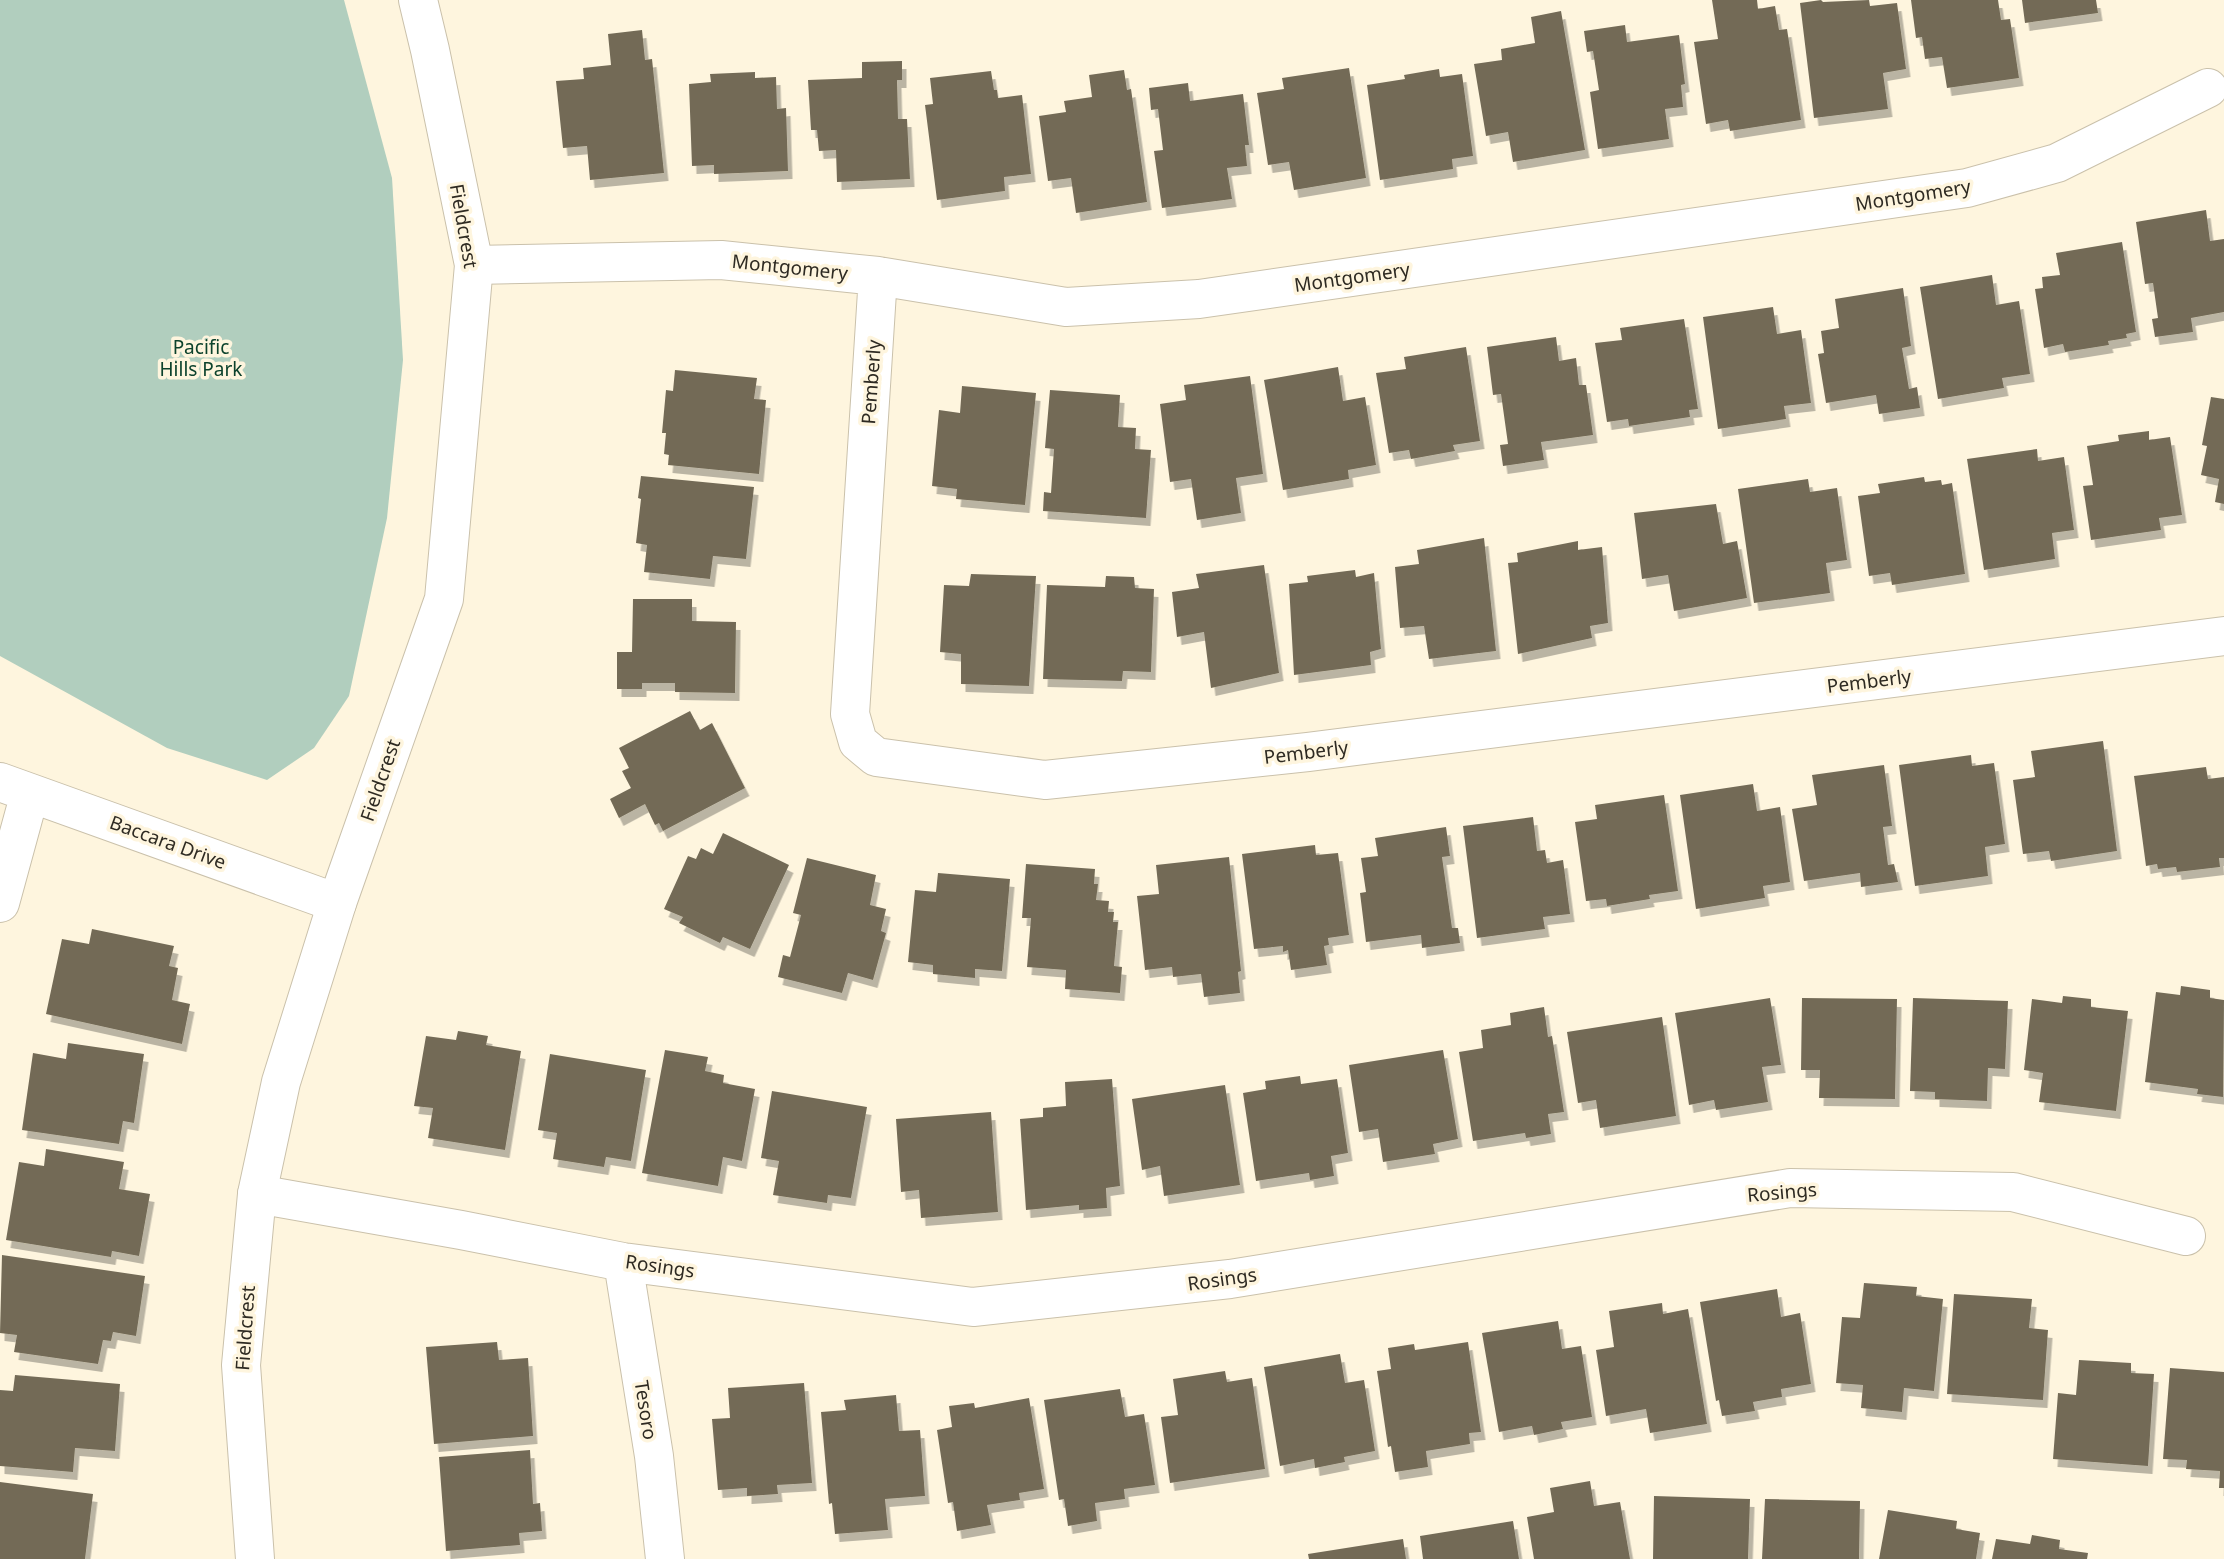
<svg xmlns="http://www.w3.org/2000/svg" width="2224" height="1559" viewBox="0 0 2224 1559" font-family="'Noto Sans',sans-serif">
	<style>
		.green { fill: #b1cebe }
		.building { fill: #736b57; filter: url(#shadow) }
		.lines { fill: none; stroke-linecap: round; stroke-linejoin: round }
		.minor-casing { stroke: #cac1ab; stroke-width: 40 }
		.tertiary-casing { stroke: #cac1ab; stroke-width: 40 }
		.minor { stroke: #fff; stroke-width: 38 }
		.tertiary { stroke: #fff; stroke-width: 38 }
		.labels { text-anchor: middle; stroke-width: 7; stroke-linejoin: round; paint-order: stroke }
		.street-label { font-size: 19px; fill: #2e2a22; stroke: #fef5de }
		.park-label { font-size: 19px; fill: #0c422c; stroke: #fef5de }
	</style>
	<defs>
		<filter id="shadow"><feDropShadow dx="4.5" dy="8" stdDeviation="0" flood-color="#0004"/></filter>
	</defs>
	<rect width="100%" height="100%" fill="#fef5de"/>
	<path class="green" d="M0,0H344L392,178L403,360L387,518L349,696L314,748L267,780L167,748L0,656Z"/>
	<path class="building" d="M1712,0H1757L1758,9L1775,6L1779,30L1787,29L1801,120L1730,131L1728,120L1706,124L1694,42L1718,39Z
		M1821,0L1823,2L1869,0L1870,6L1897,3L1906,69L1883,73L1888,109L1814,118L1800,3Z
		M1911,0H1998L2001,20L2010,19L2019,78L1947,88L1942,57L1925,59L1922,37L1916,38Z
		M2022,0H2096L2098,13L2025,23Z
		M1561,11L1585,150L1513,162L1508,132L1486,136L1474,64L1502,60L1501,49L1535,43L1531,17Z
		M1625,25L1627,42L1679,35L1685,84L1681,85L1683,107L1665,109L1669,139L1598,149L1590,92L1599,90L1593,51L1587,52L1584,31Z
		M642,30L645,60L652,59L664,173L590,180L587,146L563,148L556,81L584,79L583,68L611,65L608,34Z
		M902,61V80H897L898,119H907L910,179L837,182L836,150L819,151L817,130H811L808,80L862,78V62Z
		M1349,68L1366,178L1294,190L1289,162L1268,165L1257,93L1284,89L1282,78Z
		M1439,69L1440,77L1462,74L1473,156L1452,159L1453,169L1380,180L1367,85L1405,79L1404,75Z
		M1124,70L1127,90L1131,89L1147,202L1076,213L1071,178L1048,181L1039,116L1066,112L1064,101L1092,97L1089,75Z
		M991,71L994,90H997L998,98L1022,95L1031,174L1004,177L1005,191L937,200L925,105L933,104L930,78Z
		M755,72V78L776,77L777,109L786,108L788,171L714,174V165L692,166L689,84L711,82L710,74Z
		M1188,83L1190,101L1243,94L1249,145H1245L1247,166L1227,168L1232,199L1162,208L1154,151L1163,150L1158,109L1151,110L1149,88Z
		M2206,210L2210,241L2224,239V312L2191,318L2193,332L2155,337L2152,319L2158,318L2153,283L2145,284L2136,222Z
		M2122,242L2136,332L2126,334L2127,338L2108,341L2109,345L2065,352L2063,344L2044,348L2035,289L2043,288L2042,277L2060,275L2056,253Z
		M1992,275L1996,305L2019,301L2030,374L2002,378L2004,388L1938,399L1920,287Z
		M1903,288L1911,346L1902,348L1909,389L1917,387L1920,408L1879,414L1876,395L1826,403L1818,354L1824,353L1821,331L1839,328L1835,299Z
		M1773,307L1777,334L1801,330L1811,403L1784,406L1786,419L1718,429L1703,317Z
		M1684,319L1698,409L1689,410L1690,417L1629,426L1628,419L1607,422L1595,343L1622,340L1620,328Z
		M1556,337L1559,361L1576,358L1579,385H1586L1593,435L1541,442L1544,460L1503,466L1500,445L1508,444L1501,394L1493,395L1487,347Z
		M1466,347L1480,441L1453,445L1455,451L1411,459L1409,450L1389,453L1376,373L1406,369L1404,357Z
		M1338,367L1343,401L1365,397L1376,465L1348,470L1349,479L1283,490L1264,380Z
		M675,370L757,378L754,399L766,400L759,474L668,465L669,455L664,454L666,433H662L666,390L673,391Z
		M1250,376L1263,474L1236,478L1241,513L1197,520L1191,479L1170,482L1160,404L1186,400L1184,385Z
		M962,386L1036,393L1025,505L956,499L957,489L932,486L939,410L960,413Z
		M1050,390L1120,395L1118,427L1136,428L1135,449L1151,450L1146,518L1043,511L1044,492L1051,493L1054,449L1045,448Z
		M2211,397L2224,399V504L2215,502L2219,479L2201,475L2207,446L2202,445Z
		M2149,431V440L2170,437L2182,515L2159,518L2161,530L2091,540L2083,486L2093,485L2087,446L2119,441L2118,435Z
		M2037,449L2038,461L2064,457L2074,530L2052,533L2055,559L1984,570L1967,459Z
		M641,476L754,487L746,559L713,556L710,579L644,572L647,545L636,543L641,499L638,498Z
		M1924,477L1925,482L1941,480L1942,485L1952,483L1965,574L1892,585L1890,573L1869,576L1858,496L1880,493L1878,484Z
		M1808,479L1810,492L1837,488L1847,560L1826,563L1830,593L1754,603L1738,489Z
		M1716,504L1723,544L1737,541L1747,598L1674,611L1668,575L1642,579L1634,513Z
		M1484,538L1496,651L1429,659L1424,626L1400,628L1395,567L1419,564L1417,550Z
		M1578,541V550L1602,547L1608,623L1590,626L1592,638L1518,654L1508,563L1518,562L1517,553Z
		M1264,565L1279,673L1211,688L1204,632L1177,637L1172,592L1199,588L1196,574Z
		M1355,570L1356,577L1374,573L1381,649L1370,652L1371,665L1294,675L1289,584L1308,582L1307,576Z
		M971,574L1036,576L1029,686L961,684V654L940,652L944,585L969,586Z
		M1106,576L1134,577L1135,588L1154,589L1151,672L1123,671L1122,681L1043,679L1047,585L1105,587Z
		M633,599H692V621L736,622L735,693L675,692V683H642V689H617V652H632Z
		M690,711L700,730L712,723L745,788L663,831L659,823L655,825L645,804L619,818L610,799L631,788L622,771L629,768L619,748Z
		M2103,741L2117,851L2051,861L2049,851L2023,854L2013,780L2035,777L2031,751Z
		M1971,755L1972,766L1994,763L2005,844L1985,847L1988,876L1915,886L1899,765Z
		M1884,765L1892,826L1883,827L1888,865L1894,864L1898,882L1861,887L1860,873L1804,881L1792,809L1817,805L1812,775Z
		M2206,767L2208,779L2224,777V858H2219L2220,867L2177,872L2176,867L2158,869L2157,864L2146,866L2134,776Z
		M1753,784L1757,811L1780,807L1790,882L1763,886L1765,898L1696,909L1680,795Z
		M1664,795L1678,891L1649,895L1650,899L1607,906L1606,899L1586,901L1575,822L1597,819L1595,805Z
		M1533,817L1537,851L1545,850L1547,863L1563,860L1570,914L1543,917L1545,929L1477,938L1463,826Z
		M1446,827L1450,856L1442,857L1452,928H1458L1460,943L1422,948L1421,935L1366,942L1360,893L1366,892L1361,858L1378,856L1375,838Z
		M723,833L789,865L750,949L723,937L720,943L679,923L683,917L664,909L688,856L696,859L701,848L713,854Z
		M1315,845L1316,855L1338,853L1349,935L1328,938L1329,945L1324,946L1327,965L1291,970L1288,950L1283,952V946L1254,949L1242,854Z
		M1229,857L1241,971L1238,972L1240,993L1204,997L1201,974L1173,977L1172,967L1145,970L1137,896L1159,894L1156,865Z
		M807,858L876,875L870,905L886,909L881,931L886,933L873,980L848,973L842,993L778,977L783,955L790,957L801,915L793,913Z
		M1026,864L1095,869L1094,884H1098L1096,900L1109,901L1108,912H1114L1113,922H1118L1114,966L1122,967L1120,993L1065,989L1066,970L1027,967L1031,918H1022Z
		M938,873L1010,879L1002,971L975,969V978L933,974V965L908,962L915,890L936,892Z
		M92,929L174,946L169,966L178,968L172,1000L190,1004L182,1044L46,1014L62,939L89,944Z
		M2181,986L2210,990V998L2224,1000L2223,1097L2197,1094L2198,1089L2145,1082L2156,992L2180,995Z
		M2063,996L2091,999V1007L2128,1011L2116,1111L2039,1102L2043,1073L2024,1070L2032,999L2062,1003Z
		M1770,998L1781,1065L1762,1067L1768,1102L1716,1110L1714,1100L1689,1105L1675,1013Z
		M1802,998L1897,999L1895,1099L1819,1098L1820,1070H1801Z
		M1913,998L2008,1001L2005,1069L1988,1068L1987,1101L1935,1099V1092L1910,1091Z
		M1544,1007L1548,1037L1552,1036L1564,1112L1548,1114L1551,1134L1526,1138L1525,1133L1473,1141L1459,1052L1483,1048L1481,1030L1511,1025L1510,1013Z
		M1662,1017L1676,1116L1600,1128L1596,1100L1578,1103L1567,1032Z
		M458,1031L488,1036L486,1045L521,1051L505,1150L428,1138L433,1108L414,1106L426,1036L456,1040Z
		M68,1043L144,1054L134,1123L123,1121L119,1144L22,1130L33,1053L66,1059Z
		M665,1050L708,1057L705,1071L724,1075L723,1083L755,1089L742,1161L723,1157L718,1186L642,1173Z
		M1443,1050L1458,1139L1433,1144L1435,1154L1383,1162L1378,1129L1359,1132L1349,1065Z
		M550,1054L646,1070L631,1161L606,1157L604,1167L553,1159L557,1133L538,1130Z
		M1300,1076L1301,1084L1337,1079L1348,1153L1331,1156L1334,1176L1310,1180L1309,1173L1256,1181L1243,1093L1266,1089L1265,1081Z
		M1112,1079L1120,1186L1106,1188L1107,1208L1079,1210V1205L1026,1210L1020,1119L1043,1117V1108L1066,1106L1065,1082Z
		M1225,1085L1240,1185L1164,1196L1160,1166L1142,1170L1132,1099Z
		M772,1091L867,1107L851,1198L828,1195L827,1203L773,1195L779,1161L761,1158Z
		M991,1112L998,1212L921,1218L919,1190L901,1192L896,1119Z
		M46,1149L124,1162L119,1189L150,1194L139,1256L112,1251L111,1257L6,1240L19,1162L44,1166Z
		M2,1255L145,1276L136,1336L113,1332L111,1341L103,1340L98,1364L14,1352L17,1335L0,1333Z
		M1864,1283L1917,1287L1916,1296L1943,1299L1934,1391L1904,1388L1902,1412L1861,1408L1863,1385L1836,1383L1842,1317L1860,1318Z
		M1777,1289L1781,1317L1800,1313L1811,1384L1781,1389L1782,1397L1753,1402L1755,1411L1722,1416L1719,1400L1716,1401L1700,1302Z
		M1954,1294L2032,1299L2029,1328L2048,1330L2043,1400L1947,1394Z
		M1662,1303L1663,1314L1688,1309L1707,1424L1650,1433L1646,1409L1606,1416L1596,1350L1614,1347L1609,1311Z
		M1558,1321L1562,1349L1581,1346L1592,1417L1561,1422L1563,1429L1534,1435L1532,1426L1499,1432L1482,1333Z
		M497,1342L499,1360L528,1358L533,1436L434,1444L426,1347Z
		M1468,1342L1481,1432L1469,1433L1470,1444L1426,1451L1428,1467L1395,1472L1391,1446L1388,1447L1377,1371L1391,1369L1388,1348L1414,1344L1415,1350Z
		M1340,1354L1345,1383L1364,1380L1375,1451L1344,1457L1345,1462L1315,1468L1314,1459L1280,1466L1264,1367Z
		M2079,1360L2131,1363V1373L2154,1374L2148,1466L2053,1459L2058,1393L2076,1395Z
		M2170,1368L2224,1372V1488H2219L2220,1471L2186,1469L2187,1460L2163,1459Z
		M1225,1371L1227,1382L1252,1378L1265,1469L1170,1483L1161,1417L1178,1415L1173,1379Z
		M15,1375L120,1384L115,1451L75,1448L73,1472L0,1466V1390L13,1391Z
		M804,1383L812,1483L777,1485L778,1494L747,1496V1488L718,1490L712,1419L730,1418L728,1388Z
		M1120,1389L1125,1417L1144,1414L1155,1485L1124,1489L1125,1499L1095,1503L1097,1521L1068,1526L1064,1499L1059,1500L1044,1400Z
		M896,1395L899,1431L920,1430L925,1496L885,1499L888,1530L835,1534L832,1503L829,1504L821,1412L846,1410L844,1400Z
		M1029,1398L1044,1489L1019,1493L1020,1500L987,1505L991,1525L957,1531L953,1502L948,1503L937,1430L952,1427L949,1406L974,1403L975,1408Z
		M530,1450L533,1504L540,1503L542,1531L519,1533L520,1545L446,1551L439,1457Z
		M1590,1481L1594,1506L1620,1502L1630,1559H1534L1527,1517L1554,1512L1550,1488Z
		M0,1482L93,1494L85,1559H0Z
		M1654,1496L1750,1499L1748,1559H1653Z
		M1765,1499L1860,1501L1859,1559H1762Z
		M1888,1510L1957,1521L1956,1529L1980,1533L1976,1559H1879Z
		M1513,1521L1519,1559H1423L1420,1536Z
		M2032,1535L2060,1540L2059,1549L2088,1553L2087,1559H1992L1996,1539L2030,1544Z
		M1403,1539L1406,1559H1309L1308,1554Z"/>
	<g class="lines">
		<g class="minor-casing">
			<path id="minor" d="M474,265L721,260L878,276L1066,307L1199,299L1967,188L2057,163L2208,88
				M878,276L850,714L858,742L876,757L1045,780L1308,752L2224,636
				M0,782L337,903
				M0,903L30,793
				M257,1194L461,1230L623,1262L973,1307L1230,1279L1790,1188L2013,1192L2186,1236
				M623,1262L654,1456L665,1559"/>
		</g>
		<g class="tertiary-casing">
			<path id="tertiary" d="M255,1559L241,1365L257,1194L281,1082L337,903L444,599L474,265L430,50L418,0"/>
		</g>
		<use href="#minor" class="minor"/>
		<use href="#tertiary" class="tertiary"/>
	</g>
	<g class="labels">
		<g class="street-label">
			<text transform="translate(1913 195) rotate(-9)" y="7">Montgomery</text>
			<text transform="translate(464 226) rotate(80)" y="7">Fieldcrest</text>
			<text transform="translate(790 267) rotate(6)" y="7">Montgomery</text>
			<text transform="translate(1352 277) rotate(-8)" y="7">Montgomery</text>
			<text transform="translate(871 382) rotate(-86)" y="7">Pemberly</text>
			<text transform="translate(1869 681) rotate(-7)" y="7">Pemberly</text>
			<text transform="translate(1306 752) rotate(-7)" y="7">Pemberly</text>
			<text transform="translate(380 780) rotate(-71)" y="7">Fieldcrest</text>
			<text transform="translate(168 842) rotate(20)" y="7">Baccara Drive</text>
			<text transform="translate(1782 1192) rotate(-5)" y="7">Rosings</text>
			<text transform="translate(660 1266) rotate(8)" y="7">Rosings</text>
			<text transform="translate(1222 1279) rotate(-8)" y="7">Rosings</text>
			<text transform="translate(245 1328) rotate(-86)" y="7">Fieldcrest</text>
			<text transform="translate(646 1410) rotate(81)" y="7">Tesoro</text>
		</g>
		<g class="park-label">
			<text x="201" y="354">Pacific<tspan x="201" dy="22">Hills Park</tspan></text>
		</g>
	</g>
</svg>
